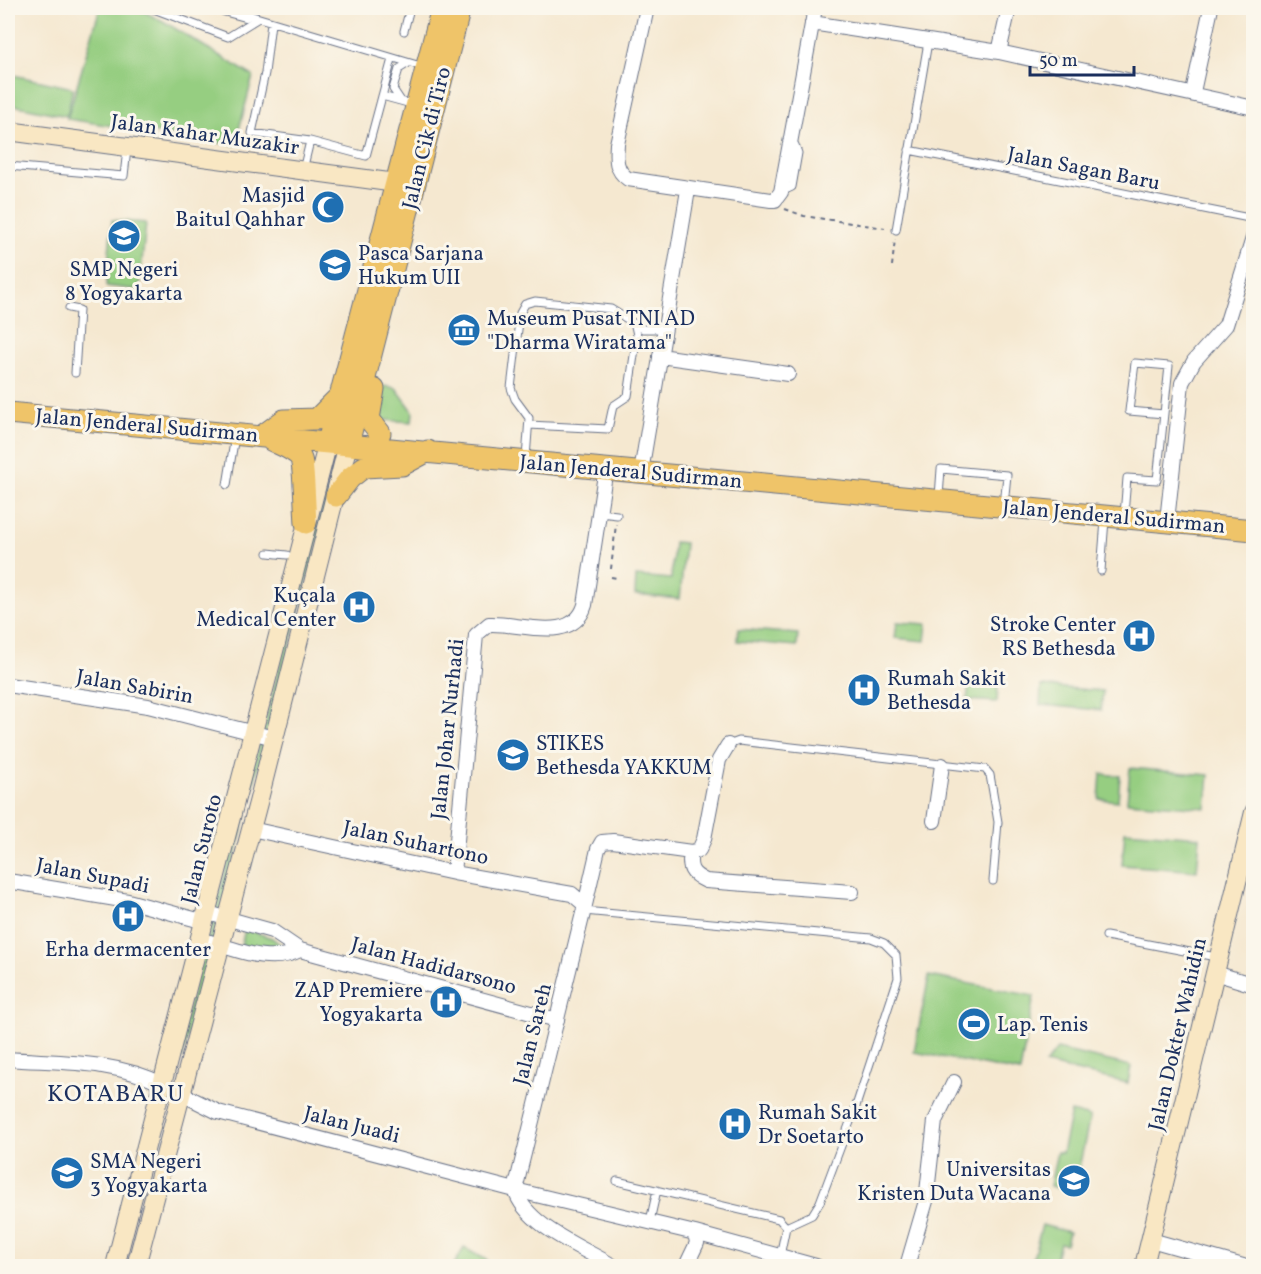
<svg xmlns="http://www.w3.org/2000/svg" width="1261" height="1274" viewBox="0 0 1261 1274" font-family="Vollkorn,serif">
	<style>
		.green { fill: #96ce81; stroke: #587e70; stroke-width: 1.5 }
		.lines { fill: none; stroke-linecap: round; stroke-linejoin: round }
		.lane-casing { stroke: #677086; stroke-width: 9 }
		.street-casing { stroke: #677086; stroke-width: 16 }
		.secondary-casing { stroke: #677086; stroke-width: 20 }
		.primary-casing { stroke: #677086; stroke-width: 23 }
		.path { stroke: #677086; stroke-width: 2; stroke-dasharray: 4.5 4.5; stroke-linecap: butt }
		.lane { stroke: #fff; stroke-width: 7 }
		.street { stroke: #fff; stroke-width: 14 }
		.secondary { stroke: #f9e7c3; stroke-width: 18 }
		.primary { stroke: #efc469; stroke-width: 21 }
		.labels { text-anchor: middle; stroke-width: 6; stroke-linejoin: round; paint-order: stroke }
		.street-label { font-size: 21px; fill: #1b2f5e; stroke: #fbf7ec }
		.poi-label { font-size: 21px; fill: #1b2f5e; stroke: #fbf7ec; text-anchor: start }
		.quarter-label { font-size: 24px; letter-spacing: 1.5px; fill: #1b2f5e; stroke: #fbf7ec }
	</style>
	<rect width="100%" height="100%" fill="#fbf7ec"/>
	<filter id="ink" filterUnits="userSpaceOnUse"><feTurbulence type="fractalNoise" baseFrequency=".0167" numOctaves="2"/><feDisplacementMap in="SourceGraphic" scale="12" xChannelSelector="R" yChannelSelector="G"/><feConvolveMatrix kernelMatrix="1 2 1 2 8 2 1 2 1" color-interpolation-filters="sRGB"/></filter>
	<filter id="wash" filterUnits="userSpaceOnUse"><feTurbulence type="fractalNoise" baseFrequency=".008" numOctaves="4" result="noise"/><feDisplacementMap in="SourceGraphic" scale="24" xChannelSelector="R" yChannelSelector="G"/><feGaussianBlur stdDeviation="1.35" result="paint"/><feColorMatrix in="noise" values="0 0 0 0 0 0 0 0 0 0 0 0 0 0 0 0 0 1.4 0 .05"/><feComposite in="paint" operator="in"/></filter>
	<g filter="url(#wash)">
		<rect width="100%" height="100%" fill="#f5e8d0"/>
		<path class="green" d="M100,8H136L163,21L253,76L235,145L67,119Z
			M13,75L73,88L67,116L8,104Z
			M112,220L146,223L139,290L106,286Z
			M382,386L396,388L413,411L412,422L383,420L378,415Z
			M334,461L337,466L182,1058L176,1056Z
			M674,542L685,543L680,599L635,595L636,576L671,579Z
			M897,622L927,624L925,641L895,638Z
			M738,629L798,634L797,646L737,641Z
			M969,684L998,686L997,702L967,700Z
			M1041,686L1103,691L1101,710L1040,705Z
			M1130,768L1209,775L1206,808L1127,802Z
			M1101,774L1120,776L1118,801L1099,799Z
			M1125,831L1200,837L1197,871L1122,865Z
			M245,929L272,938L285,948L280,951L241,946Z
			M929,976L1034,996L1020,1072L914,1052Z
			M1057,1049L1131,1066L1128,1083L1045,1064Z
			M1071,1112L1090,1117L1076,1182L1080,1184L1077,1193L1050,1186L1057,1152L1062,1153Z
			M1042,1225L1069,1232L1066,1244L1060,1243L1054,1266H1037L1038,1263L1032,1262Z
			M464,1248L487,1260L483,1266H453Z"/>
	</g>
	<g filter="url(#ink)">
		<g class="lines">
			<g class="lane-casing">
				<path id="lane" d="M151,8L228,37L257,19
					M246,14L424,67
					M271,23L265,73L252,133L310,141L366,156L392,59
					M404,31L410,8
					M382,96L415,105
					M401,101L393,89L399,69L407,64
					M909,150L1254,219
					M8,166L124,176L127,149
					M303,170L310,141
					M781,192L792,187L798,153L795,145L789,143
					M896,230L928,42
					M69,308L79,310L75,373
					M529,425L608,429L613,406L628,396L637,335L635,326
					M526,458L529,418L515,399L511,388L520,313L525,304L535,301L611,309L643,329H665
					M227,485L235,436
					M939,497L941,469L1007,475L1004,505
					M600,513L617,515
					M1124,515L1127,478L1157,480L1169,366L1135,363L1129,411L1164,414
					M268,553L287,555
					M1101,571L1105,520
					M728,745L739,741L985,769L990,775L998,822L993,881
					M584,911L871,938L884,943L896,955L898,978L856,1106L820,1202L812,1215L786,1227
					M1106,936L1216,957
					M617,1181L779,1219L786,1227L780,1256
					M650,1221L657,1190"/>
			</g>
			<g class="street-casing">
				<path id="street" d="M224,8L246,14
					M647,8L617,144C616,159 615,170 628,179L771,200H775L781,192L815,8
					M812,23L999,52L1254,108
					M999,52L1009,8
					M1193,92L1211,8
					M660,356L788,374
					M641,472L688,190
					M1167,521L1182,383L1194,361L1226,325L1254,235
					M8,685L148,706L274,738
					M934,821L942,765
					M251,829L454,873L572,894L585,905L515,1190
					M691,852C688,868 691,874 706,881L852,892
					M454,873L476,635L489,624C518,622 573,645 585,605L606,468
					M8,881L128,901L205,922
					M585,905L598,849L602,842L613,841L691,852L699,850L704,839L719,760L728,745
					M208,913L272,931L300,950L557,1020
					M200,939C233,948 269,966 300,950
					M1215,973L1254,985
					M8,1059C60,1063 114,1060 162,1084
					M182,1094L218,1112L515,1190L695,1233L697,1243L686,1266
					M515,1190C526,1226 582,1247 613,1266
					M695,1233L816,1266
					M1151,1240L1243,1266
					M907,1266L926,1201L935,1121L954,1082"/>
			</g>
			<g class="secondary-casing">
				<path id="secondary" d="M8,131L396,183
					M115,1266L328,442
					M136,1266L259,799L348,444
					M1144,1266L1254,812"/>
			</g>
			<g class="primary-casing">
				<path id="primary" d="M374,389L369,419L380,433
					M8,413L1254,530
					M262,436L284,420L317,419L339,397
					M271,440C280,445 293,449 300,457C304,460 305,512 306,523
					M328,442L442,8
					M348,444L460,8
					M336,496L350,478L364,467L402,465L428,451"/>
			</g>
			<path class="path" d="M785,209L804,216L885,228
				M892,266L895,239
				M611,569L616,524
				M611,577L617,578"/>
			<use href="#lane" class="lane"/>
			<use href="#street" class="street"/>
			<use href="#secondary" class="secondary"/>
			<use href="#primary" class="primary"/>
		</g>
	</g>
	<defs>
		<g id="mosque-disc" transform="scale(1.725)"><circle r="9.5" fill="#1f6fb2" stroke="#fbf7ec"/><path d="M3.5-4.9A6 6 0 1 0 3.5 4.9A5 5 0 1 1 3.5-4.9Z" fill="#fff"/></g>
		<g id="school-disc" transform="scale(1.725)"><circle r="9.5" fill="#1f6fb2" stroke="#fbf7ec"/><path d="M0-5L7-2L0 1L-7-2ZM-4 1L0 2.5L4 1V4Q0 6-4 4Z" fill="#fff"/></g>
		<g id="university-disc" transform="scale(1.725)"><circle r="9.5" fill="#1f6fb2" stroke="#fbf7ec"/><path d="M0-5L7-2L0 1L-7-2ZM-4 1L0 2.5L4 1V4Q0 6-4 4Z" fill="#fff"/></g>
		<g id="museum-disc" transform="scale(1.725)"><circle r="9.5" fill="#1f6fb2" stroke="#fbf7ec"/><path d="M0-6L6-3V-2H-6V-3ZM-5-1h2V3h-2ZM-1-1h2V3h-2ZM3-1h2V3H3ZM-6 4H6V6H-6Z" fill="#fff"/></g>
		<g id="hospital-disc" transform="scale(1.725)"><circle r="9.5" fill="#1f6fb2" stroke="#fbf7ec"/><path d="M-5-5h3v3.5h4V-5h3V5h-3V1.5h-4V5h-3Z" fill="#fff"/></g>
		<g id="stadium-disc" transform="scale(1.725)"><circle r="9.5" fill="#1f6fb2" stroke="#fbf7ec"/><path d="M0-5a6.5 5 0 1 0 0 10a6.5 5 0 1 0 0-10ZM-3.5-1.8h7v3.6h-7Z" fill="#fff"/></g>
	</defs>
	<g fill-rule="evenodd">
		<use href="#mosque-disc" x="328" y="207"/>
		<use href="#school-disc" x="124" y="236"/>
		<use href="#university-disc" x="335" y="265"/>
		<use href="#museum-disc" x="464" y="330"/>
		<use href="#hospital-disc" x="359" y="607"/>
		<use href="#hospital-disc" x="1139" y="636"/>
		<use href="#hospital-disc" x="864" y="690"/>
		<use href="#university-disc" x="513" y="755"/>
		<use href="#hospital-disc" x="128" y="916"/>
		<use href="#hospital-disc" x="446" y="1002"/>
		<use href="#stadium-disc" x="974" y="1024"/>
		<use href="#hospital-disc" x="735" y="1124"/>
		<use href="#school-disc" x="67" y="1173"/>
		<use href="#university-disc" x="1074" y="1181"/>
	</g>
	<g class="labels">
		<g class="street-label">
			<text transform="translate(205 134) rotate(8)" y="7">Jalan Kahar Muzakir</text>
			<text transform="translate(426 138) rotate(-76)" y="7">Jalan Cik di Tiro</text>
			<text transform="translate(1084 168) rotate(11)" y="7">Jalan Sagan Baru</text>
			<text transform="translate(147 425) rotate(5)" y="7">Jalan Jenderal Sudirman</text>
			<text transform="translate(631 471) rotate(5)" y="7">Jalan Jenderal Sudirman</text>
			<text transform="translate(1114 516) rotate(5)" y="7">Jalan Jenderal Sudirman</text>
			<text transform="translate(135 686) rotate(10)" y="7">Jalan Sabirin</text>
			<text transform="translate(447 729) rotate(-84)" y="7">Jalan Johar Nurhadi</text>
			<text transform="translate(416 842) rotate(12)" y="7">Jalan Suhartono</text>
			<text transform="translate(201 849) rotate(-76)" y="7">Jalan Suroto</text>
			<text transform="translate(93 875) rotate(11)" y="7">Jalan Supadi</text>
			<text transform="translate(434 965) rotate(15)" y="7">Jalan Hadidarsono</text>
			<text transform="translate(532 1034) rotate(-76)" y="7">Jalan Sareh</text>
			<text transform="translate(1177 1034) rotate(-77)" y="7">Jalan Dokter Wahidin</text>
			<text transform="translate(352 1124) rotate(14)" y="7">Jalan Juadi</text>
		</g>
		<g class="poi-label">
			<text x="305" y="202" text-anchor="end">Masjid<tspan x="305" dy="24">Baitul Qahhar</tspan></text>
			<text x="358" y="260">Pasca Sarjana<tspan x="358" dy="24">Hukum UII</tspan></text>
			<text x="124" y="276" text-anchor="middle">SMP Negeri<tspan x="124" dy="24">8 Yogyakarta</tspan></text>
			<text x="487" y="325">Museum Pusat TNI AD<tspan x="487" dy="24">"Dharma Wiratama"</tspan></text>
			<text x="336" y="602" text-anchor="end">Kuçala<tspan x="336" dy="24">Medical Center</tspan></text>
			<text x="1116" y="631" text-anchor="end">Stroke Center<tspan x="1116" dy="24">RS Bethesda</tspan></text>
			<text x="887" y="685">Rumah Sakit<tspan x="887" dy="24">Bethesda</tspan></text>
			<text x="536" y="750">STIKES<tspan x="536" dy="24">Bethesda YAKKUM</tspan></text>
			<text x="128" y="956" text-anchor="middle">Erha dermacenter</text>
			<text x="423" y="997" text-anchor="end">ZAP Premiere<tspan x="423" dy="24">Yogyakarta</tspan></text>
			<text x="997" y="1031">Lap. Tenis</text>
			<text x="758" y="1119">Rumah Sakit<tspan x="758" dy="24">Dr Soetarto</tspan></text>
			<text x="90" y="1168">SMA Negeri<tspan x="90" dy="24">3 Yogyakarta</tspan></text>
			<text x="1051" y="1176" text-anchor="end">Universitas<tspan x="1051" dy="24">Kristen Duta Wacana</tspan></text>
		</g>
		<g class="quarter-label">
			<text x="116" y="1101">KOTABARU</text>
		</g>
	</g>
	<rect width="1261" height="1274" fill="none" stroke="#fbf7ec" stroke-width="30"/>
	<path d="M1030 66v9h104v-9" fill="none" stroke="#1b2f5e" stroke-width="3"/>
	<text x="1039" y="66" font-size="18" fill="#1b2f5e" stroke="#fbf7ec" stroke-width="4.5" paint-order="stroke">50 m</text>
</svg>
